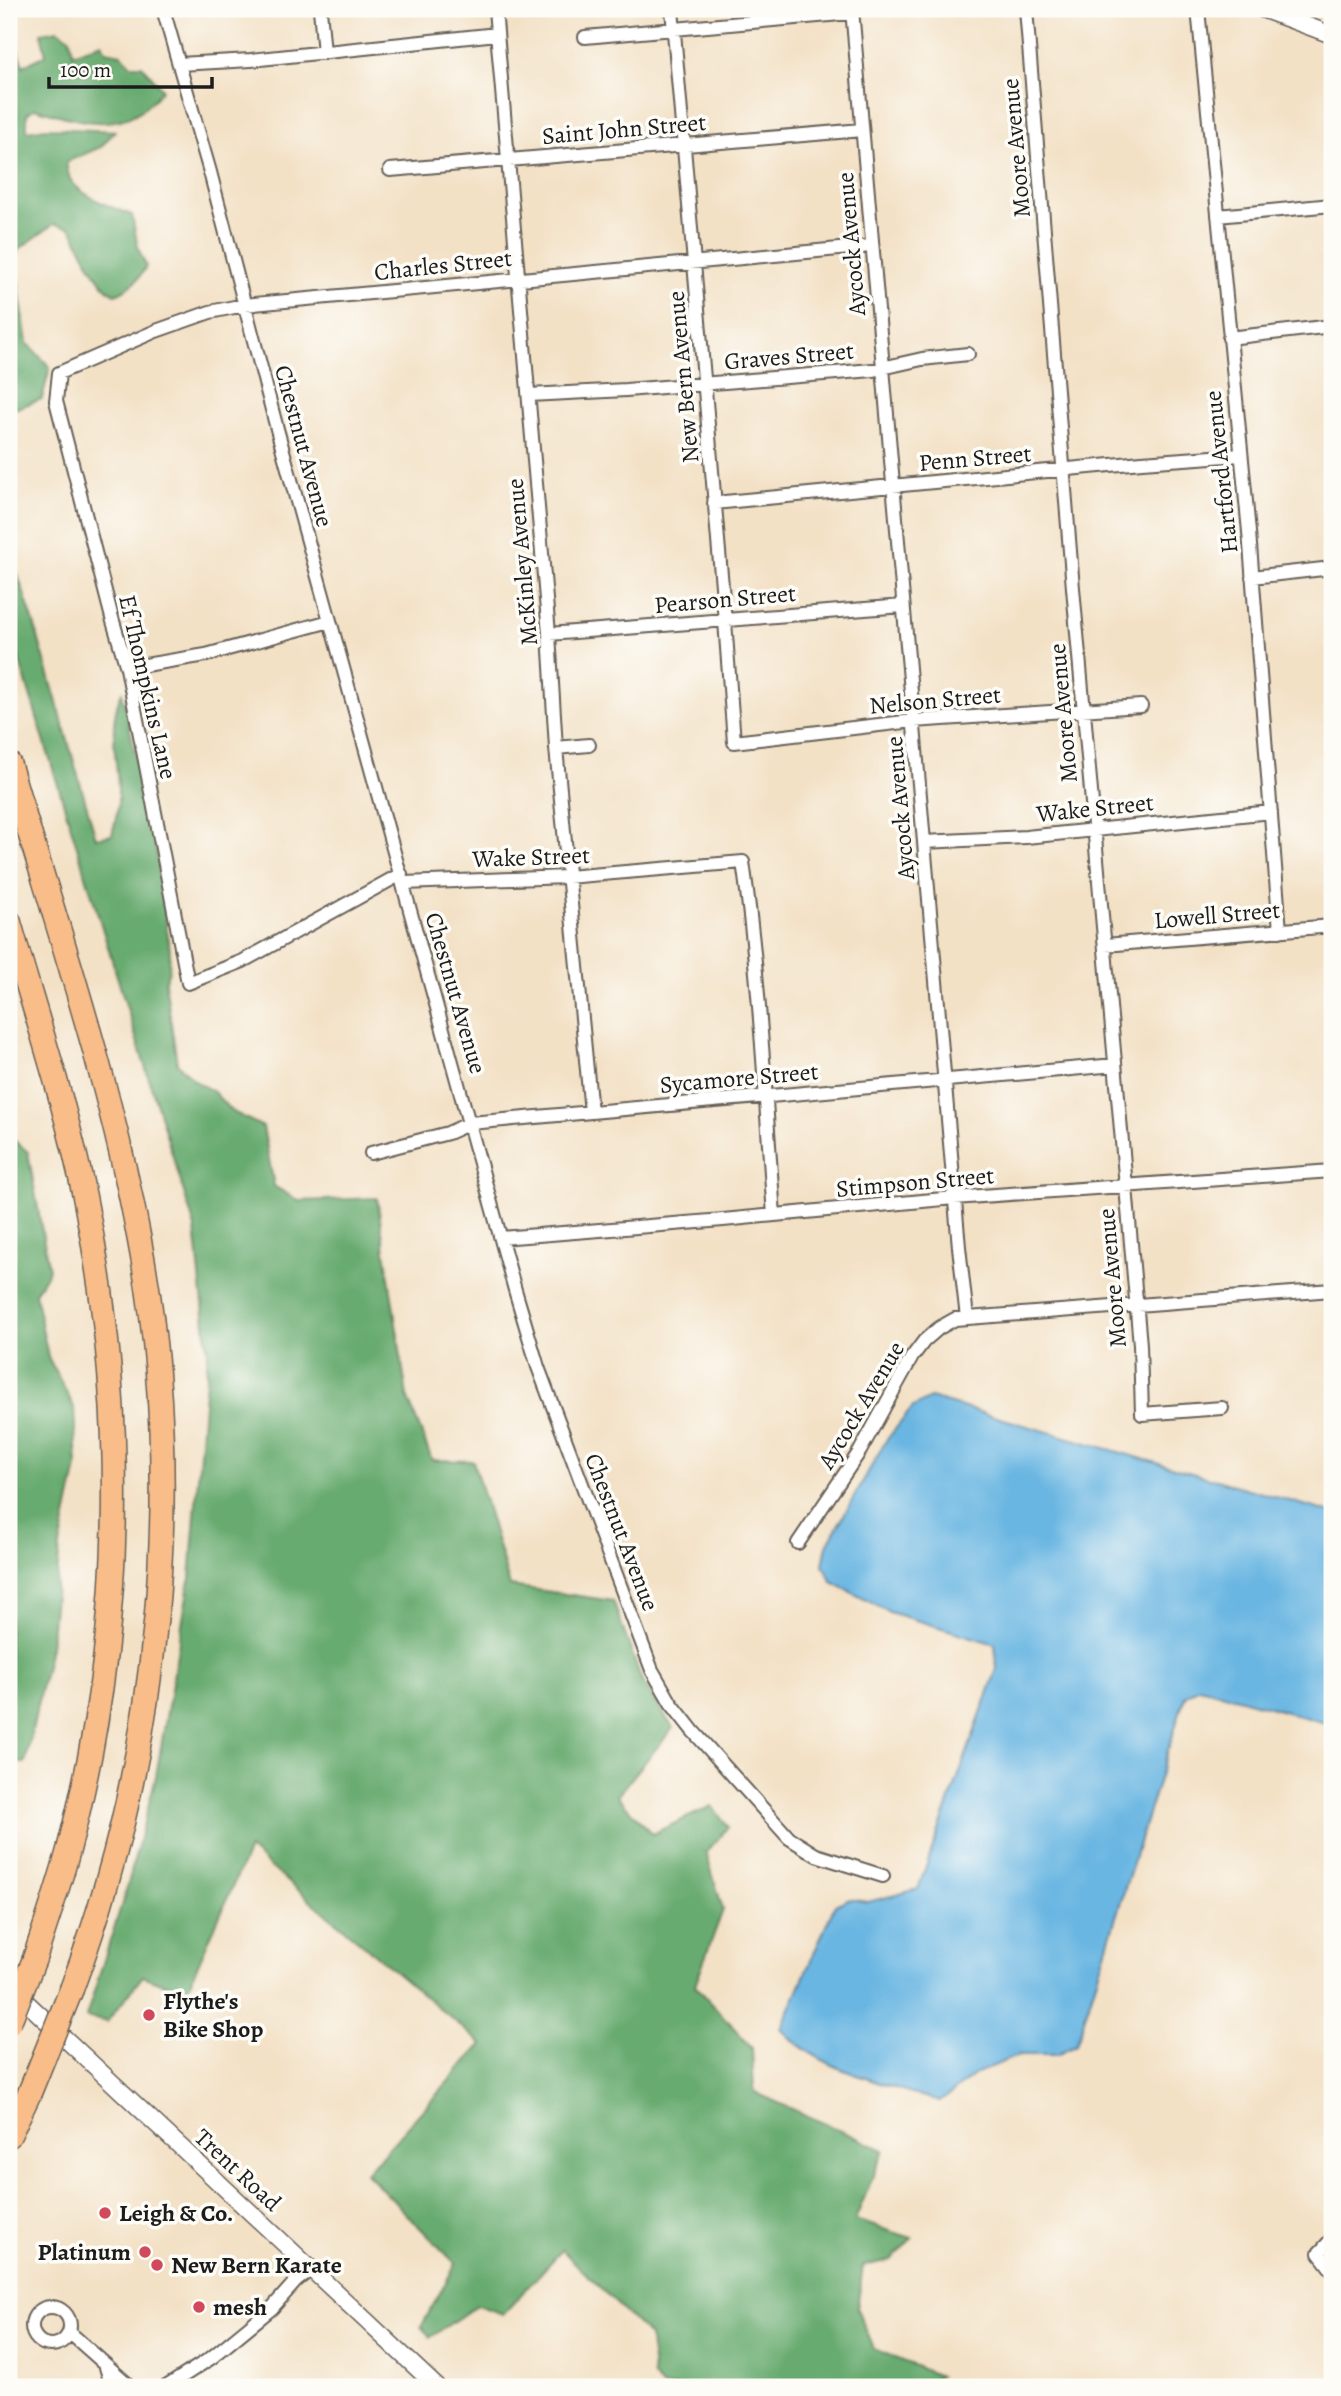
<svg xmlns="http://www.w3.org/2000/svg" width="1341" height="2396" viewBox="0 0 1341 2396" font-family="Alegreya,serif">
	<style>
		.forest { fill: #68ab6f; stroke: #426446; stroke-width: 2 }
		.water { fill: #69b6e2; stroke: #42697f; stroke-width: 2 }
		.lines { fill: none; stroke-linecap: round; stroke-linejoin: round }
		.minor-casing { stroke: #676158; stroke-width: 16 }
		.tertiary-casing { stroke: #676158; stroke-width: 19 }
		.motorway-casing { stroke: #676158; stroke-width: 26 }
		.minor { stroke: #fff; stroke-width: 12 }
		.tertiary { stroke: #fff; stroke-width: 16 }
		.motorway { stroke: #f8bd89; stroke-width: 23 }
		.motorway-bridge-casing { stroke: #676158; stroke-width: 26; stroke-linecap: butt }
		.motorway-bridge { stroke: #f8bd89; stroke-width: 23 }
		.poi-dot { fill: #d1495b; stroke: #fdfcf7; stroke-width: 2.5 }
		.labels { text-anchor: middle; stroke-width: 7; stroke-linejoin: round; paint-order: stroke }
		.street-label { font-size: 24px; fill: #1c1c1c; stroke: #fdfcf7 }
		.poi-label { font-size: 24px; font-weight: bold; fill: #1c1c1c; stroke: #fdfcf7; text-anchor: start }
	</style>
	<rect width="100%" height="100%" fill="#fdfcf7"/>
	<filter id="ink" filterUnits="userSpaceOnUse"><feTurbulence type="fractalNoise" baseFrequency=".0143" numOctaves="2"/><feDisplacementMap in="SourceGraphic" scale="14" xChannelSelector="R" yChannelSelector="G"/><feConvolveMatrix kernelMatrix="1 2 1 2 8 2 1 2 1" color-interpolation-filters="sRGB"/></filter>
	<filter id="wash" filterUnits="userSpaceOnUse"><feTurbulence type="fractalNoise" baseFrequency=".00686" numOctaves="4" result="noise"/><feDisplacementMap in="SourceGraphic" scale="28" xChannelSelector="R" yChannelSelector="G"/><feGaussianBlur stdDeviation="1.57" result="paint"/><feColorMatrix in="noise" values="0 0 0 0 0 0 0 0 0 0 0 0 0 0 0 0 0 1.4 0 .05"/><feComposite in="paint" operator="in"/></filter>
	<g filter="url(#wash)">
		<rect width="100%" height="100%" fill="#f3e1c6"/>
		<path class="forest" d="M58,30L70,38L73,54L102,43L106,51L121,54L131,65H142L162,89C129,137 84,123 35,108L27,114V131L46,128L115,131L101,147L66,162C67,167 68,174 70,179C79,195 115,209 132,215L138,248L146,266C140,279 129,289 115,294C98,288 80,244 71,228L54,224L18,250L16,267L27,343L50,367L42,399L9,411V46L16,44L23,66L46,55L41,33Z
			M9,549L34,623L96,838L112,835C114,825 118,813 118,802C120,765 105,727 122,692L156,849L170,951L169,970L165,982L177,1063L195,1081L214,1092L231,1111L263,1127L274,1186L299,1201L377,1198L407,1396L432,1460L473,1461L510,1586L613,1601L642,1681L673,1728L617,1796L652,1834L712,1806L728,1827L706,1852L723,1910L695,1985L752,2048L754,2092L884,2150L855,2220L912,2238L891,2260L863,2266L857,2309L874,2349L939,2376L922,2387H663L653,2377L650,2337L562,2250L503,2314L477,2305L431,2337L421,2327L456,2264L366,2173L482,2044L249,1849L186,1992L143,1976L107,2022L86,2017L128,1884L156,1776L190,1578L208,1353L195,1228L9,627Z
			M9,1136L28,1152L49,1270L35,1293L48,1357L74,1407L77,1467L60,1546L50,1647L25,1763L9,1762Z"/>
		<path class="water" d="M930,1398L1332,1513V1725L1199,1687L1185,1696L1076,2045L1057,2055H1019L977,2073L940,2102C887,2084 820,2071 781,2029L835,1905L848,1899L868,1902L918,1889L997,1669L995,1644L889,1612L832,1582L823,1565L827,1545L885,1442L912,1408Z"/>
	</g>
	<g filter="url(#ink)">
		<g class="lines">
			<g class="minor-casing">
				<path id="minor" d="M163,9L210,172L277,429L515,1290L538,1367L652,1670L671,1703L693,1731L789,1838L816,1855L883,1876
					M320,9L324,53
					M495,9L549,634L556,748L591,1112
					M672,9L725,621L734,742L913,721L1141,706
					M852,9L959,1247L967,1318
					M1026,9L1073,588L1140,1345L1142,1414L1222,1408
					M1198,9L1249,532L1280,931
					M585,37L852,13
					M179,64L251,60L497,34
					M390,170L862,130
					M1218,216L1332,205
					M1229,338L1332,326
					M529,395L626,390L873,370L922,359L968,354
					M714,503L1142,462L1240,455
					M1252,577L1332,568
					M549,634L903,606
					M127,668L206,655L330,621
					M556,748L589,745
					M924,842L1026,837L1271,812
					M401,874L243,961L188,983L127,668L112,618L56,401L59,373L156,331L210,312L244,305L871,246
					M403,883L567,877L743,862C760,979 765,1097 774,1215
					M1105,945L1332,926
					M371,1153L448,1133L470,1123L1115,1065
					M501,1238L723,1220L954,1198L1332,1171
					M798,1543L860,1451L912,1357L924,1341L939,1328L955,1319L1332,1290
					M1332,2239L1319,2253L1332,2270
					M32 2326a19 19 0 1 1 38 0a19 19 0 1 1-38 0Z
					M69,2332L131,2387
					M105,2364L109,2377L108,2387
					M166,2387L211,2358L272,2308L296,2281L311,2269"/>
			</g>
			<g class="tertiary-casing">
				<path id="tertiary" d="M1262,9L1332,35
					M9,1986L437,2387"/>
			</g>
			<g class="motorway-casing">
				<path id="motorway" d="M9,764C55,921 109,1077 139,1238C186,1483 160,1754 72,1988
					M9,921C35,1013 66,1105 85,1199C128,1414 125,1635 69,1848C59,1886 46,1923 34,1960
					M9,2136L29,2094"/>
			</g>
			<use href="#minor" class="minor"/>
			<use href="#tertiary" class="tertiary"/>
			<use href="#motorway" class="motorway"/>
			<g class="motorway-bridge-casing">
				<path id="motorway-bridge" d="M9,2023L34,1960
					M29,2094L72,1988"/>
			</g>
			<use href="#motorway-bridge" class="motorway-bridge"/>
		</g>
	</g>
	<g class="poi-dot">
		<circle cx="149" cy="2015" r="7"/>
		<circle cx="105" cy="2213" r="7"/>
		<circle cx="145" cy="2252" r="7"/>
		<circle cx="157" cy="2265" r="7"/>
		<circle cx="199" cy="2307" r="7"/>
	</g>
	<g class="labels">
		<g class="street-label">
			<text transform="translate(624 129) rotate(-5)" y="8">Saint John Street</text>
			<text transform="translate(1016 148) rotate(-95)" y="8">Moore Avenue</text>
			<text transform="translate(851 244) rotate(-95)" y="8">Aycock Avenue</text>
			<text transform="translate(443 265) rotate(-6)" y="8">Charles Street</text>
			<text transform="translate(789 356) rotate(-5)" y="8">Graves Street</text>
			<text transform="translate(683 377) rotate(-95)" y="8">New Bern Avenue</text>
			<text transform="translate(304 446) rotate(75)" y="8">Chestnut Avenue</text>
			<text transform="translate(975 458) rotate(-5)" y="8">Penn Street</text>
			<text transform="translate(1221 472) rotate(-96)" y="8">Hartford Avenue</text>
			<text transform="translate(522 562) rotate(-95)" y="8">McKinley Avenue</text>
			<text transform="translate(725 599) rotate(-5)" y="8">Pearson Street</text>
			<text transform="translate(148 687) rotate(77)" y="8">Ef Thompkins Lane</text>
			<text transform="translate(935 700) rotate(-5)" y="8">Nelson Street</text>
			<text transform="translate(1063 713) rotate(-95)" y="8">Moore Avenue</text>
			<text transform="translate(900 808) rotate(-95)" y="8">Aycock Avenue</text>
			<text transform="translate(1095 808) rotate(-6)" y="8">Wake Street</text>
			<text transform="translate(531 857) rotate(-2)" y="8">Wake Street</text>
			<text transform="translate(1217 915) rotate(-5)" y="8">Lowell Street</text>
			<text transform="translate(456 993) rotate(74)" y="8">Chestnut Avenue</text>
			<text transform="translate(739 1078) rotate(-5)" y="8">Sycamore Street</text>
			<text transform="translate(915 1182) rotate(-5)" y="8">Stimpson Street</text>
			<text transform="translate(1112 1278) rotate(-95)" y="8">Moore Avenue</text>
			<text transform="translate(861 1405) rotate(-59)" y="8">Aycock Avenue</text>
			<text transform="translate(622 1532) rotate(69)" y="8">Chestnut Avenue</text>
			<text transform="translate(238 2170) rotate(43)" y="8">Trent Road</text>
		</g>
		<g class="poi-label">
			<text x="163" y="2009">Flythe's<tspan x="163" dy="28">Bike Shop</tspan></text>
			<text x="119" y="2221">Leigh &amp; Co.</text>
			<text x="131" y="2260" text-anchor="end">Platinum</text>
			<text x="171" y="2273">New Bern Karate</text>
			<text x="213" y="2315">mesh</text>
		</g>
	</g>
	<rect width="1341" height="2396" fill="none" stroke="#fdfcf7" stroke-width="35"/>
	<path d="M49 77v10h163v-10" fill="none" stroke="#1c1c1c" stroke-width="3.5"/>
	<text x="60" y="77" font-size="21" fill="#1c1c1c" stroke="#fdfcf7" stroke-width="5" paint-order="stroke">100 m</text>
</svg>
